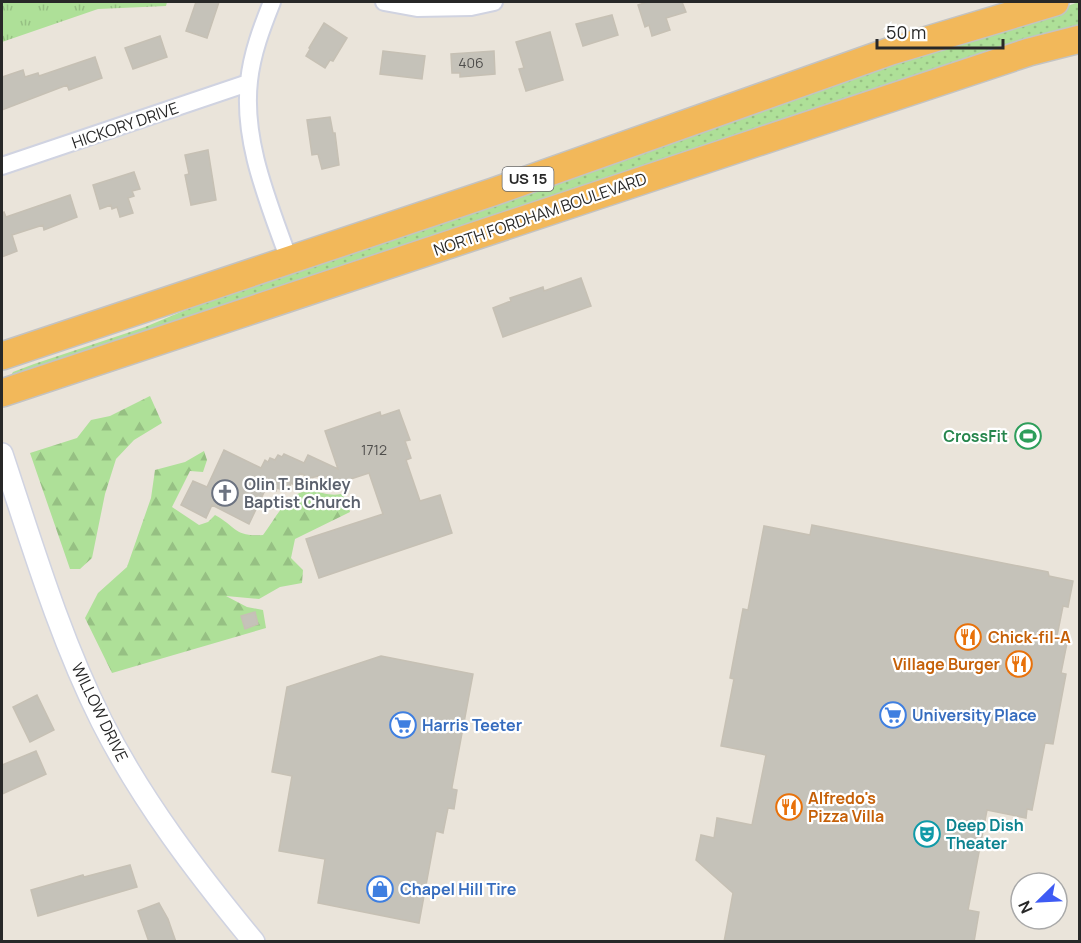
<svg xmlns="http://www.w3.org/2000/svg" width="1081" height="943" viewBox="0 0 1081 943" font-family="Manrope,sans-serif">
	<style>
		.grass { fill: url(#grass-dots) }
		.forest { fill: url(#forest-firs) }
		.park { fill: url(#park-tufts) }
		.building { fill: #c5c2b9; stroke: #c6c0b4; stroke-width: 1.5 }
		.lines { fill: none; stroke-linecap: round; stroke-linejoin: round }
		.minor-casing { stroke: #d0d3e1; stroke-width: 20 }
		.tertiary-casing { stroke: #d0d3e1; stroke-width: 24 }
		.trunk-casing { stroke: #c3c3c3; stroke-width: 30 }
		.minor { stroke: #fff; stroke-width: 16 }
		.tertiary { stroke: #fff; stroke-width: 21 }
		.trunk { stroke: #f2b85a; stroke-width: 27 }
		.labels { text-anchor: middle; stroke-width: 4.5; stroke-linejoin: round; paint-order: stroke }
		.number-label { font-size: 14px; fill: #4f4e4c }
		.shield { fill: #fff; stroke: #686868; stroke-width: 1.5 }
		.shield-label { font-size: 15px; font-weight: bold; fill: #282828 }
		.street-label { font-size: 16px; fill: #282828; stroke: #fff }
		.leisure-label { font-size: 16px; font-weight: bold; fill: #27864d; stroke: #fff; text-anchor: end }
		.worship-label { font-size: 16px; font-weight: bold; fill: #5b616d; stroke: #fff; text-anchor: start }
		.food-label { font-size: 16px; font-weight: bold; fill: #c56008; stroke: #fff; text-anchor: start }
		.shop-label { font-size: 16px; font-weight: bold; fill: #366cbe; stroke: #fff; text-anchor: start }
		.culture-label { font-size: 16px; font-weight: bold; fill: #0d838f; stroke: #fff; text-anchor: start }
	</style>
	<defs>
		<pattern id="grass-dots" width="8" height="8" patternUnits="userSpaceOnUse" patternTransform="scale(1.5)"><rect width="8" height="8" fill="#aee098"/><path d="M2 2h.1M6 6h.1" fill="none" stroke="#96c083" stroke-width="1.8" stroke-linecap="round"/></pattern>
		<pattern id="forest-firs" width="22" height="20" patternUnits="userSpaceOnUse" patternTransform="scale(1.5)"><rect width="22" height="20" fill="#aee098"/><path d="M5 1l3.5 6h-7zM16 11l3.5 6h-7z" fill="#96c083"/></pattern>
		<pattern id="park-tufts" width="24" height="20" patternUnits="userSpaceOnUse" patternTransform="scale(1.5)"><rect width="24" height="20" fill="#aee098"/><path d="M3 7l-1-3M5 7V3M7 7l1-3M15 17l-1-3M17 17v-4M19 17l1-3" fill="none" stroke="#96c083"/></pattern>
	</defs>
	<rect width="100%" height="100%" fill="#eae4da"/>
	<path class="grass" d="M1079,2V30L12,379L11,375L13,372L34,364L145,327L250,283Z"/>
	<path class="forest" d="M150,396L162,423L134,440L116,459L105,494L92,558L80,569H70L30,453L77,438L91,420L110,416Z
		M204,451L207,460L203,472L190,471L172,507L199,525L208,522L215,515C237,527 234,537 263,535C276,518 289,488 314,491C324,493 330,496 341,494L347,500L350,512L295,539L291,558L303,570L302,583L280,587L259,599L226,596L247,607L263,610L266,628L112,673L85,618L98,593L127,567L151,498L155,470L185,462Z"/>
	<path class="park" d="M2,2H167L166,6L98,9L2,42Z"/>
	<path class="building" d="M196,2H219L207,38L186,31Z
		M647,2H682L686,12L666,18L670,30L652,36L649,25L645,27L638,5Z
		M612,15L618,35L583,46L576,24Z
		M324,23L347,38L333,61L330,60L325,68L306,56L310,49L309,48Z
		M550,32L563,80L526,91L519,69L524,68L516,42Z
		M160,36L167,57L133,69L125,48Z
		M383,51L425,56L422,79L380,74Z
		M494,51L495,74L460,77V73H452L451,54Z
		M95,57L102,78L69,90L67,85L2,110V77L23,70L25,77L38,73L39,76Z
		M330,117L333,133H335L339,165L322,169L318,154L312,155L307,120Z
		M208,150L216,200L191,205L185,175L189,174L185,155Z
		M134,172L140,189L132,191L134,196L128,198L133,213L120,217L117,207L112,209L111,205L100,209L93,185Z
		M70,195L77,217L44,230L43,225L12,235L17,251L2,257V213L4,212L6,217Z
		M581,278L591,306L503,337L493,308L511,301L510,298L543,287L544,291Z
		M399,410L410,440L405,441L411,458L406,460L420,501L440,495L452,533L319,578L306,539L383,514L369,473L323,488L319,476L310,478L300,473L294,485L291,483L289,488L284,485L282,490L277,488L276,491L267,486L249,524L212,505L206,518L181,505L193,481L207,487L224,450L261,468L265,460L268,462L270,458L275,460L278,455L282,457L284,454L304,463L308,455L338,469L325,431L380,412L381,416Z
		M812,525L1048,572L1049,576L1073,581L1068,607L1063,606L1057,636L1068,638L1061,673L1066,674L1053,744L1045,743L1032,810L1027,809L1026,818L987,810L968,910L979,912L974,942H724L733,893L696,860L701,835L714,838L717,818L752,825L766,755L721,746L734,679L730,678L743,609L748,610L764,526L810,535Z
		M255,612L258,624L245,629L241,616Z
		M381,656L473,674L452,787V789L457,790L454,809L448,808L443,833L436,831L419,923L318,903L325,859L279,851L292,776L272,772L287,687Z
		M37,695L54,730L30,742L13,707Z
		M36,751L46,774L2,794V765Z
		M130,865L137,887L38,916L31,890L83,875L84,877Z
		M159,903L168,919L176,942H149L138,911Z"/>
	<g class="lines">
		<g class="minor-casing">
			<path id="minor" d="M272,2C262,27 252,53 249,81C242,142 269,203 289,260
				M384,2L417,8L471,7L494,2
				M2,166L248,83"/>
		</g>
		<g class="tertiary-casing">
			<path id="tertiary" d="M2,454C32,544 59,636 102,722C142,801 197,873 254,942"/>
		</g>
		<g class="trunk-casing">
			<path id="trunk" d="M2,356L493,192L891,51L1055,2
				M2,393L1029,52L1080,39"/>
		</g>
		<use href="#minor" class="minor"/>
		<use href="#tertiary" class="tertiary"/>
		<use href="#trunk" class="trunk"/>
	</g>
	<defs>
		<g id="stadium-ring" transform="scale(1.35)"><circle r="9.5" fill="#fff" stroke="#2e9e5b" stroke-width="1.5"/><path d="M0-5a6.5 5 0 1 0 0 10a6.5 5 0 1 0 0-10ZM-3.5-1.8h7v3.6h-7Z" fill="#2e9e5b"/></g>
		<g id="church-ring" transform="scale(1.35)"><circle r="9.5" fill="#fff" stroke="#6b7280" stroke-width="1.5"/><path d="M-1.2-6h2.4v3.5h3.3v2.4h-3.3V6h-2.4V-.1h-3.3v-2.4h3.3Z" fill="#6b7280"/></g>
		<g id="restaurant-ring" transform="scale(1.35)"><circle r="9.5" fill="#fff" stroke="#e8710a" stroke-width="1.5"/><path d="M-5-6h1v4h1v-4h1v4h1v-4h1v5L-1.5 .5V6h-2V.5L-5-1ZM5-6V6H3V1.5H1.5Q1.5-4 5-6Z" fill="#e8710a"/></g>
		<g id="supermarket-ring" transform="scale(1.35)"><circle r="9.5" fill="#fff" stroke="#3f7fe0" stroke-width="1.5"/><path d="M-6-5.5h2.5l.6 2H6L4.5 2H-2.5L-4.4-4H-6ZM-1.5 3.2a1.3 1.3 0 1 0 .1 0ZM3 3.2a1.3 1.3 0 1 0 .1 0Z" fill="#3f7fe0"/></g>
		<g id="theatre-ring" transform="scale(1.35)"><circle r="9.5" fill="#fff" stroke="#0f9aa8" stroke-width="1.5"/><path d="M-5-5.5Q0-4 5-5.5V0Q5 5 0 6Q-5 5-5 0ZM-3.3-2.5H-1v1.5H-3.3ZM1-2.5H3.3v1.5H1ZM-2.8 1Q0 5.5 2.8 1Z" fill="#0f9aa8"/></g>
		<g id="shop-ring" transform="scale(1.35)"><circle r="9.5" fill="#fff" stroke="#3f7fe0" stroke-width="1.5"/><path d="M-5-2.5h2.3a2.7 3.5 0 0 1 5.4 0H5L5.5 6h-11ZM-1.5-2.5h3a1.5 2.3 0 0 0-3 0Z" fill="#3f7fe0"/></g>
	</defs>
	<g fill-rule="evenodd">
		<use href="#stadium-ring" x="1028" y="436"/>
		<use href="#church-ring" x="225" y="493"/>
		<use href="#restaurant-ring" x="968" y="637"/>
		<use href="#restaurant-ring" x="1019" y="664"/>
		<use href="#supermarket-ring" x="893" y="715"/>
		<use href="#supermarket-ring" x="403" y="725"/>
		<use href="#restaurant-ring" x="789" y="807"/>
		<use href="#theatre-ring" x="927" y="834"/>
		<use href="#shop-ring" x="380" y="889"/>
	</g>
	<g class="labels">
		<g class="number-label">
			<text x="471" y="68">406</text>
			<text x="374" y="455">1712</text>
		</g>
		<rect class="shield" x="502.5" y="167" width="51" height="24" rx="4.5"/>
		<g class="shield-label">
			<text x="528" y="184">US 15</text>
		</g>
		<g class="street-label">
			<text transform="translate(125 125) rotate(-19)" y="6">HICKORY DRIVE</text>
			<text transform="translate(540 214) rotate(-19)" y="6">NORTH FORDHAM BOULEVARD</text>
			<text transform="translate(100 712) rotate(64)" y="6">WILLOW DRIVE</text>
		</g>
		<g class="leisure-label">
			<text x="1008" y="442">CrossFit</text>
		</g>
		<g class="worship-label">
			<text x="244" y="490">Olin T. Binkley<tspan x="244" dy="18">Baptist Church</tspan></text>
		</g>
		<g class="food-label">
			<text x="988" y="643">Chick-fil-A</text>
			<text x="1000" y="670" text-anchor="end">Village Burger</text>
			<text x="808" y="804">Alfredo's<tspan x="808" dy="18">Pizza Villa</tspan></text>
		</g>
		<g class="shop-label">
			<text x="912" y="721">University Place</text>
			<text x="422" y="731">Harris Teeter</text>
			<text x="400" y="895">Chapel Hill Tire</text>
		</g>
		<g class="culture-label">
			<text x="946" y="831">Deep Dish<tspan x="946" dy="18">Theater</tspan></text>
		</g>
	</g>
	<rect width="1081" height="943" fill="none" stroke="#282828" stroke-width="6"/>
	<g transform="translate(1039 901) rotate(246)"><circle r="28" fill="#ffffff" stroke="#a9a9a9" stroke-width="1.5"/>
	<path d="M0-4.5L10 22L0 15L-10 22Z" fill="#3e5bf4"/>
	<text y="-9" font-size="16" font-weight="bold" text-anchor="middle" fill="#282828">N</text>
	</g>
	<path d="M877 39v9h126v-9" fill="none" stroke="#282828" stroke-width="3"/>
	<text x="886" y="39" font-size="18" fill="#282828" stroke="#ffffff" stroke-width="4.5" paint-order="stroke">50 m</text>
</svg>
